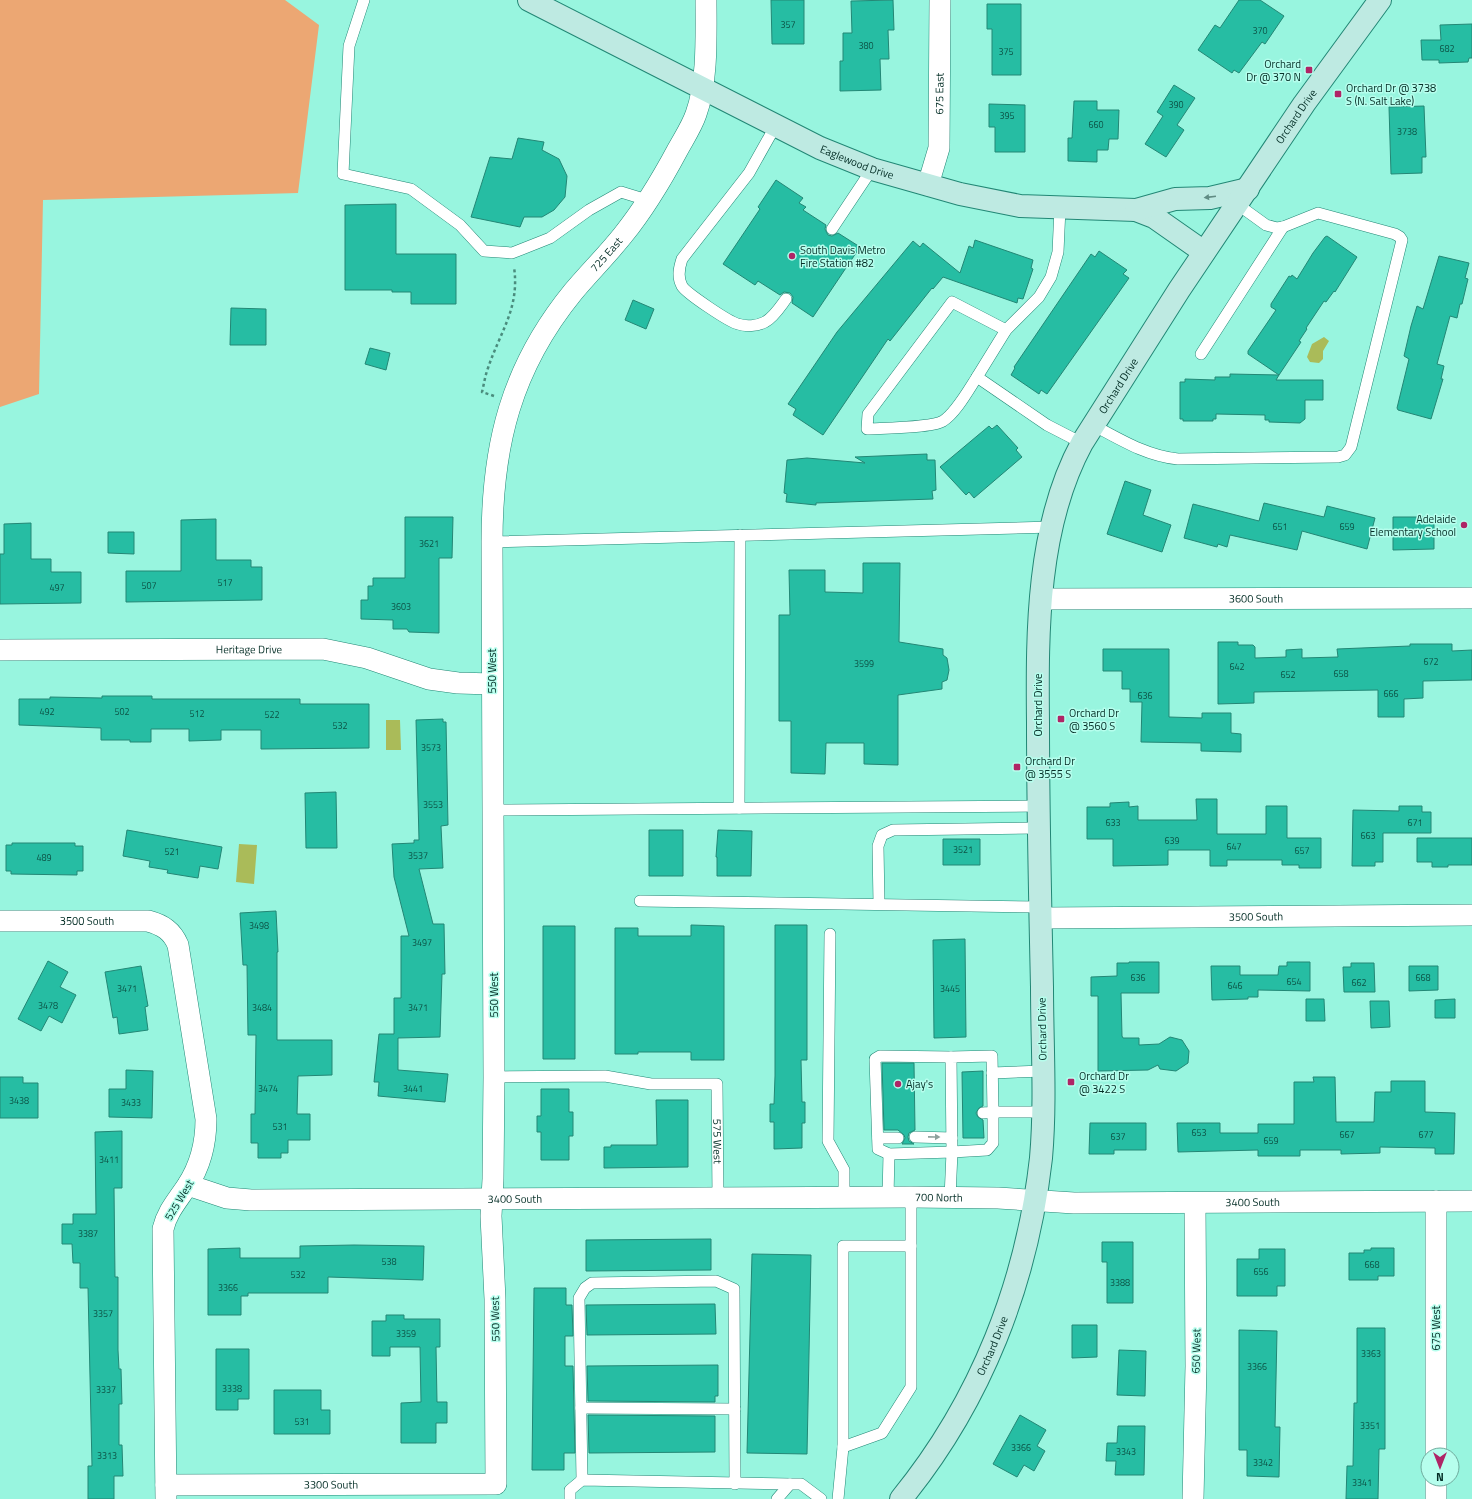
<svg xmlns="http://www.w3.org/2000/svg" width="1472" height="1499" viewBox="0 0 1472 1499" font-family="'Titillium Web',sans-serif">
	<style>
		.grass { fill: #eca773 }
		.water { fill: #aabb59 }
		.building { fill: #26bda3; stroke: #238775 }
		.lines { fill: none; stroke-linecap: round; stroke-linejoin: round }
		.lane-casing { stroke: #228775; stroke-width: 12 }
		.street-casing { stroke: #228775; stroke-width: 22 }
		.secondary-casing { stroke: #228775; stroke-width: 24 }
		.path { stroke: #4a8c7d; stroke-width: 2.5; stroke-dasharray: 3 3; stroke-linecap: butt }
		.lane { stroke: #fff; stroke-width: 11 }
		.street { stroke: #fff; stroke-width: 21 }
		.secondary { stroke: #beeae2; stroke-width: 22 }
		.oneway { fill: #618c84 }
		.oneway2 { fill: #8ea19d }
		.poi-dot { fill: #af2566; stroke: #b6feed; stroke-width: 1.5 }
		.labels { text-anchor: middle; stroke-width: 3; stroke-linejoin: round; paint-order: stroke }
		.number-label { font-size: 9px; fill: #0c5245 }
		.poi-label { font-size: 11px; fill: #042e26; stroke: #b6feed; text-anchor: start }
		.street-label { font-size: 11px; fill: #042e26; stroke: #b6feed }
	</style>
	<rect width="100%" height="100%" fill="#98f5df"/>
	<path class="grass" d="M0,0H285L319,25L298,193L43,200L39,394L0,407Z"/>
	<path class="water" d="M1324,337L1329,341L1323,351V359L1319,363L1310,362L1307,357L1312,344Z
		M386,720H400L401,750H386Z
		M239,844L257,845L254,884L236,882Z"/>
	<path class="building" d="M771,0H804V44H772Z
		M893,0L894,30H888L889,59H880L881,90L840,91V61H843V33H852L851,1Z
		M1239,0H1260L1284,16L1265,44L1262,42L1239,73L1234,70L1232,73L1198,50L1215,25L1220,28Z
		M987,4H1021V75H992V29H987Z
		M1472,24V58H1469L1468,62L1439,63V60H1422L1421,40H1441L1440,25Z
		M1174,85L1195,98L1177,125L1184,130L1166,157L1145,144L1163,116L1157,112Z
		M1074,101H1097V110H1119L1118,139H1109L1108,150H1097V162L1068,161V138H1072Z
		M989,104L1025,105V152H995V127H989Z
		M1424,106L1426,157H1422V173L1391,174L1389,107Z
		M518,138L544,142L542,150L559,159L567,176L565,197L554,210L542,217H524L520,227L471,217L490,157L512,159Z
		M776,180L803,198L799,203L806,207L803,210L826,225L825,229L828,235L832,236L838,233L860,247L813,317L792,303L793,297L790,293L784,292L780,295L758,281L755,285L723,264L760,209L758,207Z
		M396,204V254H456V304H411V292H392V290H345V205Z
		M1327,236L1357,257L1335,292L1334,291L1326,302L1324,301L1306,328L1307,329L1299,341L1301,342L1279,375L1248,354V351L1276,310L1271,307V304L1289,276L1291,277L1292,275L1297,279L1313,253L1325,237Z
		M975,240L1033,260L1031,268L1033,269L1023,299L1018,298L1017,303L943,277L933,289L932,288L890,341L888,339L823,435L793,415L796,409L788,404L837,332L913,241L920,247L923,243L960,273L969,246L973,248Z
		M1099,251L1127,270L1123,274L1129,278L1047,394L1041,390L1039,394L1011,375L1015,368L1014,367L1091,254L1095,257Z
		M1439,256L1469,263L1465,278L1468,279L1462,304H1460L1457,318L1450,316L1437,364L1444,366L1441,379H1443L1431,419L1398,410L1397,408L1409,359L1404,356L1411,326L1417,306L1423,309Z
		M633,300L654,309L646,329L625,320Z
		M231,308L266,309V345H230Z
		M370,348L390,353L386,370L365,364Z
		M1230,374L1279,375L1276,380H1323V400H1305V419L1300,423L1269,422V420H1265V415L1216,414V419H1213V421H1183V419H1180V382H1185V379L1215,380V377H1230Z
		M997,425L1018,448L1016,450L1022,457L974,498L969,492L966,495L940,467L989,426L992,429Z
		M927,454V460H935L936,490L932,491L933,499L816,503V505L786,502L787,494L784,493L787,460L807,458L865,463L855,457Z
		M1125,481L1151,490L1143,515L1171,525L1162,552L1107,534Z
		M1264,503L1324,517L1327,506L1375,518L1367,549L1302,531L1297,550L1230,535L1227,547L1218,544L1217,547L1184,538L1193,504L1259,521Z
		M405,517H453L452,558H439V633L409,632L407,629H393V620L361,619V600H368V586H373V578H405Z
		M1393,517H1434V549L1393,550Z
		M216,519V560H251V567H262V600L126,602V571H181V520Z
		M31,523V559H51V572H81V603L0,604V554H4V524Z
		M108,532H134V554L108,553Z
		M863,563H900L899,642L943,649V655L947,658L949,670L947,680L942,682V689L898,695V765L864,764V743H826L825,774L791,773V721H779V615H790L789,570H825V592L863,593Z
		M1218,642H1238V645H1253L1255,647V658L1286,657V650L1302,649V658L1338,657L1337,649L1410,646V644H1452V651L1472,650V680L1423,681V698L1404,699V717H1378V690L1254,692V703L1218,704Z
		M1103,649H1169V717L1202,718V713H1231V733L1241,734V752L1201,751V743L1141,742L1142,702H1130V689H1122V671H1103Z
		M102,696H152V699H300V704H369V748L261,749V730H221V740L189,741V729H151V742H130V740H101V728L19,725V699H50V697L102,698Z
		M443,719V722H446L448,825L441,826L443,868L419,869L433,924H444L445,974H442L440,1037L398,1038V1070L448,1074L445,1102L378,1096L379,1082H374L379,1034H394V998H401V936H409L394,877L392,844L414,843V840H419L416,720Z
		M336,792L337,848H306L305,793Z
		M1196,799H1217V834H1266V806H1287V838H1321V868H1299V865H1282V860H1227V866H1210V850H1168V865L1113,866V839H1087V807H1110V803L1129,802V807L1138,806V820H1197Z
		M1399,806H1422V812H1431V833H1383V862H1375V866H1352L1353,810L1399,811Z
		M127,830L222,847L218,869L200,866L198,878L167,873L168,870L149,867L150,861L123,856Z
		M649,830H683V876H649Z
		M718,830L752,831L751,876H717V857H716Z
		M1417,838H1472V865H1448V867H1432V862H1417Z
		M943,839H980V865H943Z
		M12,843H75V846H83V871H77V875L11,874V871H6V845H12Z
		M276,911L278,952H277V1040H332V1075L298,1076L297,1114H310V1140H288V1153H281V1158H258V1143H251V1114H255L256,1035H248L247,965H243L240,913Z
		M691,925L724,926V1060H691V1052H638V1054H615V928H638V936H691Z
		M775,925H807V1060H801L802,1102H805V1123H802V1148L774,1149V1122H770V1104H774L775,1076Z
		M543,926H575V1059H543Z
		M965,939L966,1037L934,1038L933,940Z
		M48,961L68,972L60,987L76,995L62,1023L49,1016L41,1031L18,1019Z
		M1129,962H1159V993H1121L1122,1036L1123,1038H1139V1045L1159,1044L1170,1037L1182,1040L1189,1051L1188,1063L1176,1071L1160,1069L1158,1065L1148,1070L1098,1071V996H1091V977L1117,976V963H1129Z
		M1287,962H1310V991L1258,990V997H1248V999L1212,1000L1211,966H1240V975H1278L1279,966H1287Z
		M1351,963H1374L1375,992H1344L1343,967H1351Z
		M141,966L148,1006L145,1007L148,1030L119,1034L117,1017L113,1018L105,972Z
		M1409,966H1438V990L1409,991Z
		M1306,999H1324L1325,1021H1306Z
		M1455,999V1018H1435V1000Z
		M1370,1001H1389L1390,1027L1371,1028Z
		M882,1063H914L915,1130L909,1133L908,1137L909,1141L914,1144H902L905,1138L904,1135L898,1130H884Z
		M126,1070L153,1071L152,1118L109,1117V1089H126Z
		M983,1071V1106L979,1108L976,1113L978,1117L983,1120L984,1138H963L962,1072Z
		M0,1077H23V1083H38V1118H0Z
		M1313,1077H1335L1336,1122H1374L1375,1092H1391V1081H1425V1112L1455,1113L1454,1154H1435V1148L1380,1147V1153L1341,1154V1150H1300V1156H1258V1150L1178,1152L1177,1123H1220V1133H1258V1124H1294V1082H1314Z
		M541,1089H569V1112H573V1136H569V1160H541V1132H537V1116H541Z
		M656,1100H688V1167L604,1168V1147H611V1145H657Z
		M1090,1123H1146V1150H1114V1154H1089Z
		M122,1131V1188H114L115,1277H118V1350L119,1369H121L122,1404H119V1445H122L123,1476H114V1499H88V1466H92L88,1288H80V1263H73L72,1244H62V1224H73V1214H96L95,1132Z
		M711,1239V1270L586,1271V1240Z
		M1102,1242H1133V1303H1107V1262H1102Z
		M354,1245L424,1246L423,1280L328,1277V1293H248V1296H241V1315H208V1249L240,1248V1258H300V1246Z
		M1371,1248H1394V1276H1378V1280H1349V1253H1364V1250H1371Z
		M1259,1249H1285V1286H1277V1296H1237V1259H1259Z
		M752,1254L811,1255L807,1454L747,1453Z
		M534,1288H566V1305H572L573,1336H565V1366H573L575,1453H564V1470H532Z
		M715,1304L716,1334L587,1335L586,1305Z
		M386,1315H404V1319H440V1347H436L437,1402H447V1423H436V1443H401V1403L421,1402L420,1347H390V1356H372V1321H386Z
		M1072,1325H1097V1357L1072,1358Z
		M1357,1328H1385V1449H1379L1378,1499H1346L1347,1466H1353L1354,1403H1357Z
		M1239,1330L1277,1331L1275,1427H1280L1279,1477L1247,1476V1450H1239Z
		M216,1349H249V1399H238V1410H216Z
		M1119,1350L1146,1351L1145,1396L1117,1395Z
		M718,1365V1396H715V1402L588,1401L587,1366Z
		M274,1390H321V1410H330V1434H274Z
		M588,1415L715,1416V1452L589,1453Z
		M1020,1415L1046,1430L1037,1446L1045,1451L1034,1471L1024,1465L1017,1477L993,1464Z
		M1118,1426H1145L1144,1475H1115L1116,1461H1106L1107,1443H1117Z"/>
	<g class="lines">
		<g class="lane-casing">
			<g id="lane">
				<path d="M364,0L349,46L343,174L411,189L460,225L484,251L512,253L550,238L589,210L621,192L647,200"/>
				<path d="M776,125L749,173L682,259C679,268 677,277 682,286C686,293 729,322 738,324C746,327 757,326 765,322C774,317 780,307 786,299"/>
				<path d="M1060,208L1058,252L1051,277L1039,297L1006,330L977,377L1047,425L1082,443"/>
				<path d="M832,229L872,169"/>
				<path d="M1201,354L1283,227"/>
				<path d="M977,377C969,389 956,413 943,421C931,428 883,428 867,429L868,414L952,302L1006,330"/>
				<path d="M1093,425C1121,440 1147,456 1178,459L1338,457L1345,455L1351,447L1402,240L1400,237L1395,234L1318,213L1283,227L1277,228L1266,225L1237,204"/>
				<path d="M492,542L1052,527"/>
				<path d="M739,808L740,535"/>
				<path d="M494,810L1038,806"/>
				<path d="M640,901L1040,907"/>
				<path d="M879,904L878,846L882,835L893,830L1038,828"/>
				<path d="M830,934L828,1141L844,1170V1197"/>
				<path d="M992,1073L1043,1071"/>
				<path id="s1" d="M494,1077L605,1076L651,1084H717L718,1198"/>
				<path d="M983,1113L993,1112L992,1056L951,1057L952,1152L987,1150L993,1143V1112H1043"/>
				<path d="M915,1137L952,1138"/>
				<path d="M878,1138H898"/>
				<path d="M888,1197L889,1154"/>
				<path d="M950,1198L952,1152L889,1154L878,1149L875,1059L880,1056L951,1057"/>
				<path d="M581,1408L735,1409"/>
				<path d="M843,1447V1246H911"/>
				<path d="M582,1480L579,1298L585,1288L592,1283L716,1281L734,1289L735,1484"/>
				<path d="M570,1499V1490L582,1480L790,1484"/>
				<path d="M777,1499L790,1484H801L821,1499"/>
				<path d="M838,1499L843,1447L882,1433L911,1387V1197"/>
			</g>
		</g>
		<g class="street-casing">
			<g id="street">
				<path id="s2" d="M928,185L939,148L940,0"/>
				<path id="s3" d="M1041,599L1472,598"/>
				<path id="s4" d="M0,650L323,649L367,658L429,679L458,683L492,684"/>
				<path id="s5" d="M1041,918L1472,915"/>
				<path id="s6" d="M0,921H148C163,925 172,931 178,945L206,1119C206,1143 201,1165 187,1186C177,1201 167,1212 163,1229L166,1499"/>
				<path id="s7" d="M188,1185L227,1198L251,1200L911,1197L998,1198L1074,1203L1472,1201"/>
				<path d="M1436,1455V1201"/>
				<path d="M1436,1479V1499"/>
				<path id="s8" d="M166,1485L496,1484L495,1299L491,1216L493,1179L494,1077L492,542C492,445 511,368 573,292C589,273 607,255 623,235C644,209 662,179 678,149C684,138 692,126 696,114C708,81 706,35 706,0"/>
				<path d="M1193,1499L1196,1366L1195,1203"/>
			</g>
		</g>
		<g class="secondary-casing">
			<g id="secondary">
				<path id="s9" d="M529,0L820,148L872,169L960,194L1020,206L1136,210L1154,217L1204,252"/>
				<path d="M1136,210L1175,199L1210,198L1248,189"/>
				<path id="s10" d="M901,1499C981,1401 1027,1283 1041,1158C1046,1101 1042,1043 1042,987C1040,899 1038,811 1038,723C1037,630 1037,526 1082,443L1179,290L1304,104L1380,0"/>
			</g>
		</g>
		<path class="path" d="M494,396L482,392C484,384 485,376 488,368C500,332 520,308 514,267"/>
		<use href="#lane" class="lane"/>
		<use href="#street" class="street"/>
		<use href="#secondary" class="secondary"/>
	</g>
	<defs><path id="oneway-solid" d="M-6-.8H1V-3.2L6.5 0L1 3.2V.8H-6Z"/></defs>
	<use class="oneway" href="#oneway-solid" transform="translate(1210 197) rotate(173)"/>
	<use class="oneway2" href="#oneway-solid" transform="translate(934 1137) rotate(1)"/>
	<g class="poi-dot">
		<rect x="1305" y="66" width="8" height="8" rx="2"/>
		<rect x="1334" y="90" width="8" height="8" rx="2"/>
		<circle cx="792" cy="256" r="4"/>
		<circle cx="1464" cy="525" r="4"/>
		<rect x="1057" y="715" width="8" height="8" rx="2"/>
		<rect x="1013" y="763" width="8" height="8" rx="2"/>
		<rect x="1067" y="1078" width="8" height="8" rx="2"/>
		<circle cx="898" cy="1084" r="4"/>
	</g>
	<g class="labels">
		<g class="number-label">
			<text x="788" y="28">357</text>
			<text x="1260" y="34">370</text>
			<text x="866" y="49">380</text>
			<text x="1447" y="52">682</text>
			<text x="1006" y="55">375</text>
			<text x="1176" y="108">390</text>
			<text x="1007" y="119">395</text>
			<text x="1096" y="128">660</text>
			<text x="1407" y="135">3738</text>
			<text x="1280" y="530">651</text>
			<text x="1347" y="530">659</text>
			<text x="429" y="547">3621</text>
			<text x="225" y="586">517</text>
			<text x="149" y="589">507</text>
			<text x="57" y="591">497</text>
			<text x="401" y="610">3603</text>
			<text x="1431" y="665">672</text>
			<text x="864" y="667">3599</text>
			<text x="1237" y="670">642</text>
			<text x="1341" y="677">658</text>
			<text x="1288" y="678">652</text>
			<text x="1391" y="697">666</text>
			<text x="1145" y="699">636</text>
			<text x="47" y="715">492</text>
			<text x="122" y="715">502</text>
			<text x="197" y="717">512</text>
			<text x="272" y="718">522</text>
			<text x="340" y="729">532</text>
			<text x="431" y="751">3573</text>
			<text x="433" y="808">3553</text>
			<text x="1113" y="826">633</text>
			<text x="1415" y="826">671</text>
			<text x="1368" y="839">663</text>
			<text x="1172" y="844">639</text>
			<text x="1234" y="850">647</text>
			<text x="963" y="853">3521</text>
			<text x="1302" y="854">657</text>
			<text x="172" y="855">521</text>
			<text x="418" y="859">3537</text>
			<text x="44" y="861">489</text>
			<text x="259" y="929">3498</text>
			<text x="422" y="946">3497</text>
			<text x="1138" y="981">636</text>
			<text x="1423" y="981">668</text>
			<text x="1294" y="985">654</text>
			<text x="1359" y="986">662</text>
			<text x="1235" y="989">646</text>
			<text x="127" y="992">3471</text>
			<text x="950" y="992">3445</text>
			<text x="48" y="1009">3478</text>
			<text x="262" y="1011">3484</text>
			<text x="418" y="1011">3471</text>
			<text x="268" y="1092">3474</text>
			<text x="413" y="1092">3441</text>
			<text x="19" y="1104">3438</text>
			<text x="131" y="1106">3433</text>
			<text x="280" y="1130">531</text>
			<text x="1199" y="1136">653</text>
			<text x="1347" y="1138">667</text>
			<text x="1426" y="1138">677</text>
			<text x="1118" y="1140">637</text>
			<text x="1271" y="1144">659</text>
			<text x="109" y="1163">3411</text>
			<text x="88" y="1237">3387</text>
			<text x="389" y="1265">538</text>
			<text x="1372" y="1268">668</text>
			<text x="1261" y="1275">656</text>
			<text x="298" y="1278">532</text>
			<text x="1120" y="1286">3388</text>
			<text x="228" y="1291">3366</text>
			<text x="103" y="1317">3357</text>
			<text x="406" y="1337">3359</text>
			<text x="1371" y="1357">3363</text>
			<text x="1257" y="1370">3366</text>
			<text x="232" y="1392">3338</text>
			<text x="106" y="1393">3337</text>
			<text x="302" y="1425">531</text>
			<text x="1370" y="1429">3351</text>
			<text x="1021" y="1451">3366</text>
			<text x="1126" y="1455">3343</text>
			<text x="107" y="1459">3313</text>
			<text x="1263" y="1466">3342</text>
			<text x="1362" y="1486">3341</text>
		</g>
		<g class="poi-label">
			<text x="1301" y="68" text-anchor="end">Orchard<tspan x="1301" dy="13">Dr @ 370 N</tspan></text>
			<text x="1346" y="92">Orchard Dr @ 3738<tspan x="1346" dy="13">S (N. Salt Lake)</tspan></text>
			<text x="800" y="254">South Davis Metro<tspan x="800" dy="13">Fire Station #82</tspan></text>
			<text x="1456" y="523" text-anchor="end">Adelaide<tspan x="1456" dy="13">Elementary School</tspan></text>
			<text x="1069" y="717">Orchard Dr<tspan x="1069" dy="13">@ 3560 S</tspan></text>
			<text x="1025" y="765">Orchard Dr<tspan x="1025" dy="13">@ 3555 S</tspan></text>
			<text x="1079" y="1080">Orchard Dr<tspan x="1079" dy="13">@ 3422 S</tspan></text>
			<text x="906" y="1088">Ajay's</text>
		</g>
		<g class="street-label">
			<text dy="4" stroke="none"><textPath href="#s2" startOffset="93">675 East</textPath></text>
			<text dy="4" stroke="none"><textPath href="#s10" startOffset="1486">Orchard Drive</textPath></text>
			<text dy="4" stroke="none"><textPath href="#s9" startOffset="366">Eaglewood Drive</textPath></text>
			<text dy="4" stroke="none"><textPath href="#s8" startOffset="1591">725 East</textPath></text>
			<text dy="4" stroke="none"><textPath href="#s10" startOffset="1163">Orchard Drive</textPath></text>
			<text dy="4" stroke="none"><textPath href="#s3" startOffset="215">3600 South</textPath></text>
			<text dy="4" stroke="none"><textPath href="#s4" startOffset="249">Heritage Drive</textPath></text>
			<text transform="translate(492 671) rotate(-90)" y="4">550 West</text>
			<text transform="translate(1038 705) rotate(-90)" y="4">Orchard Drive</text>
			<text dy="4" stroke="none"><textPath href="#s5" startOffset="215">3500 South</textPath></text>
			<text dy="4" stroke="none"><textPath href="#s6" startOffset="87">3500 South</textPath></text>
			<text transform="translate(494 995) rotate(-90)" y="4">550 West</text>
			<text transform="translate(1042 1029) rotate(-91)" y="4">Orchard Drive</text>
			<text dy="4" stroke="none"><textPath href="#s1" startOffset="281">575 West</textPath></text>
			<text dy="4" stroke="none"><textPath href="#s7" startOffset="753">700 North</textPath></text>
			<text dy="4" stroke="none"><textPath href="#s7" startOffset="329">3400 South</textPath></text>
			<text transform="translate(179 1200) rotate(-59)" y="4">525 West</text>
			<text dy="4" stroke="none"><textPath href="#s7" startOffset="1067">3400 South</textPath></text>
			<text transform="translate(495 1319) rotate(-91)" y="4">550 West</text>
			<text transform="translate(1436 1328) rotate(-90)" y="4">675 West</text>
			<text dy="4" stroke="none"><textPath href="#s10" startOffset="179">Orchard Drive</textPath></text>
			<text transform="translate(1196 1351) rotate(-89)" y="4">650 West</text>
			<text dy="4" stroke="none"><textPath href="#s8" startOffset="165">3300 South</textPath></text>
		</g>
	</g>
	<g transform="translate(1440 1467) rotate(180)"><circle r="19" fill="#b6feed" stroke="#6fab9d"/>
	<path d="M0-3L7 15L0 10L-7 15Z" fill="#af2566"/>
	<text y="-6" font-size="11" font-weight="bold" text-anchor="middle" fill="#042e26">N</text>
	</g>
</svg>
